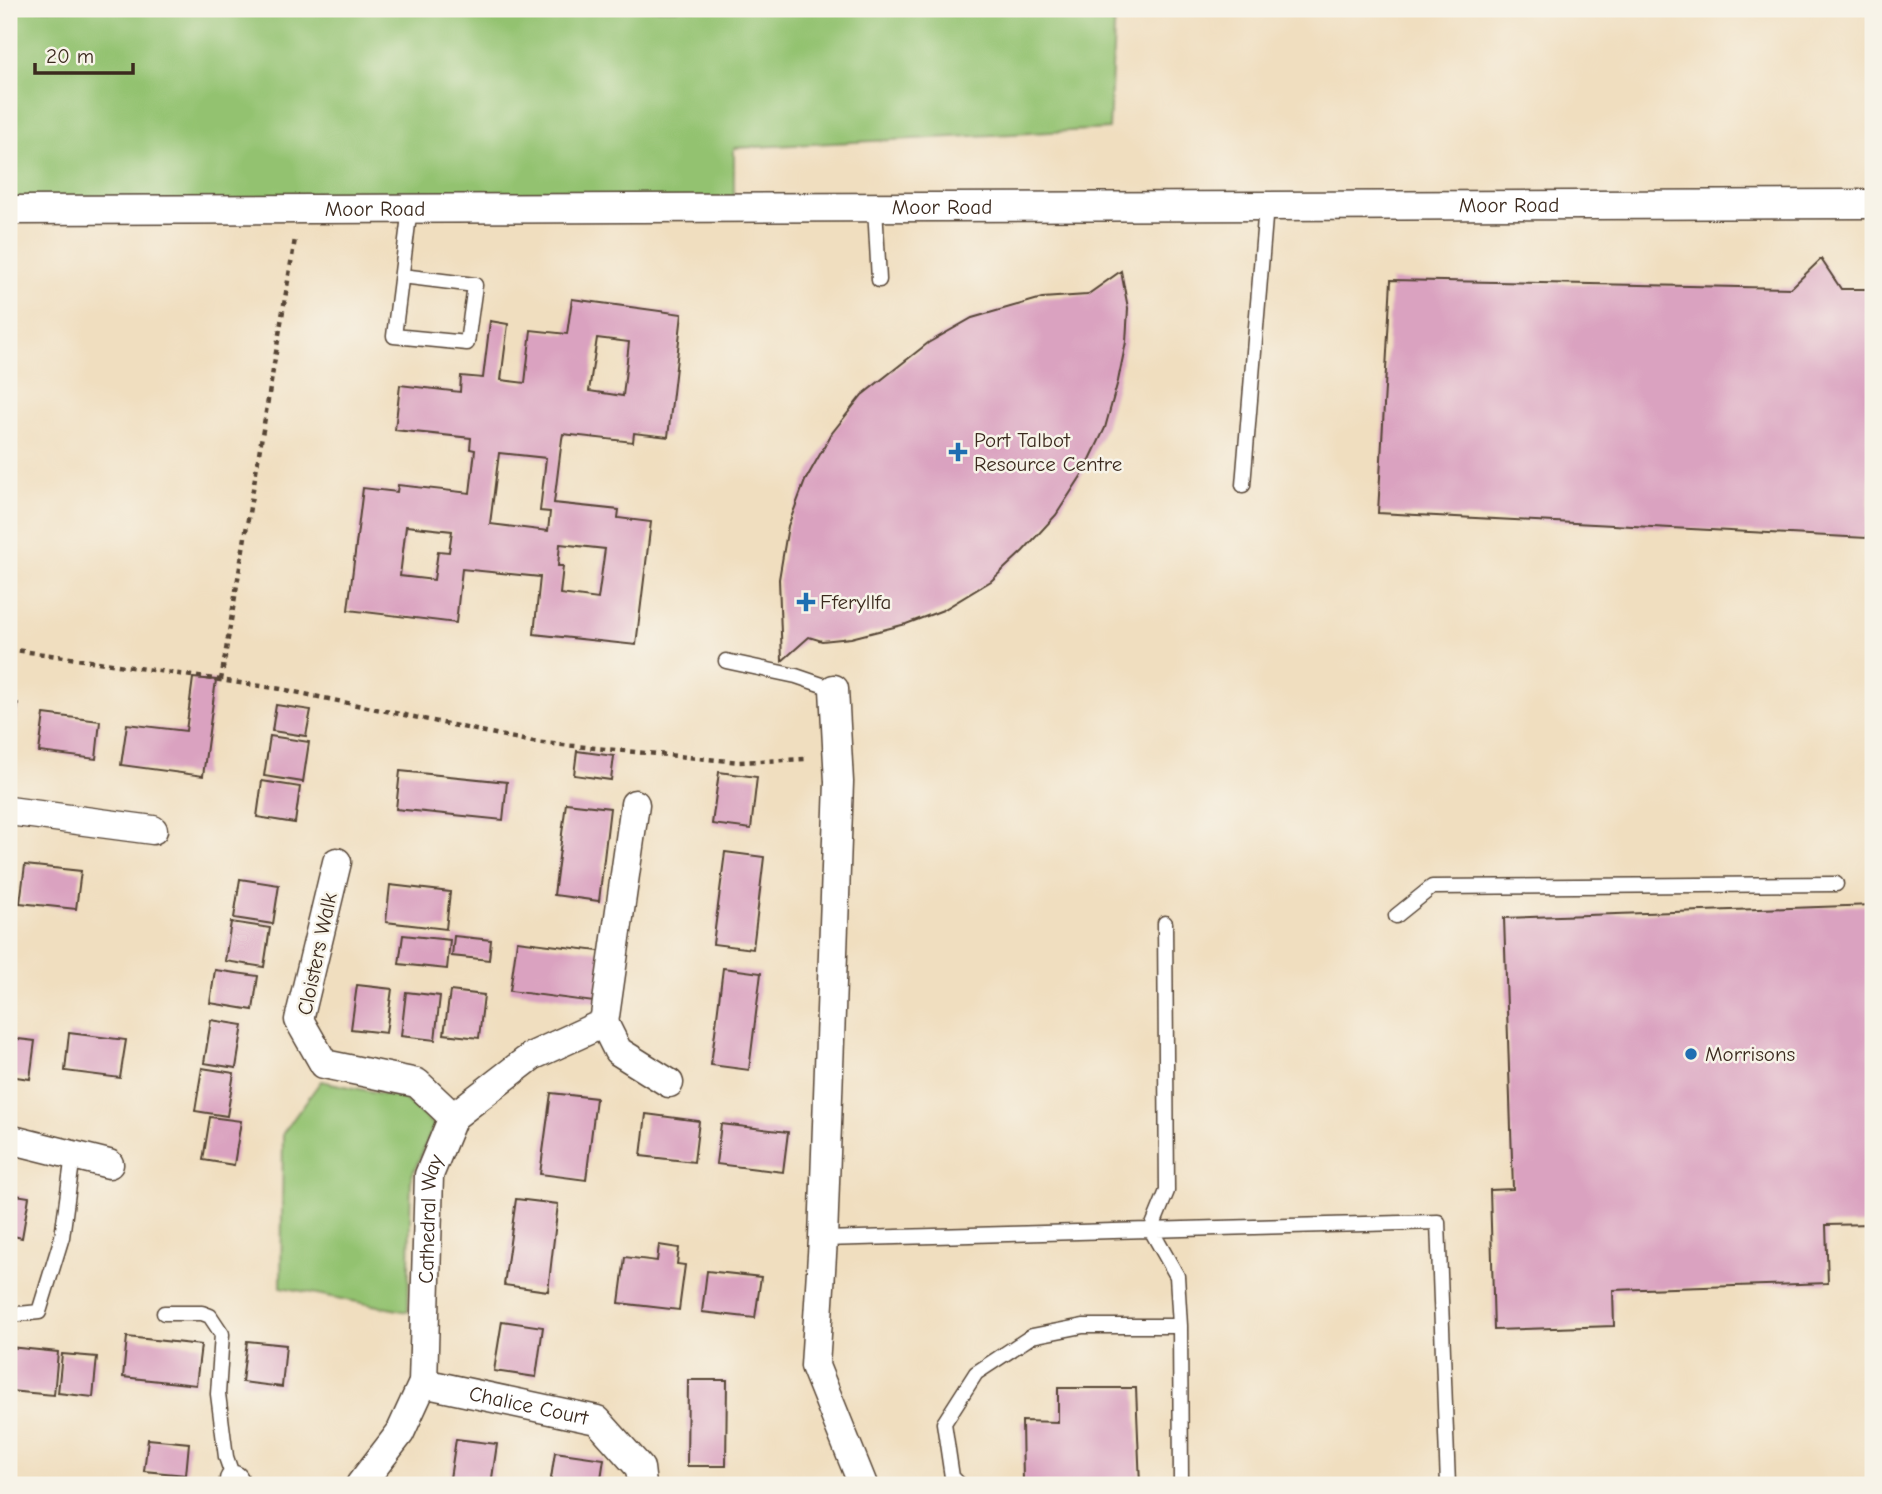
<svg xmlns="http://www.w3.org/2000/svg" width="1882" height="1494" viewBox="0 0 1882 1494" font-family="'Comic Neue',sans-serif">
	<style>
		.green { fill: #93c270; stroke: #677647; stroke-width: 2 }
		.building { fill: #daa2c0; fill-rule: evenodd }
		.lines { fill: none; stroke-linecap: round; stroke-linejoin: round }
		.lane-casing { stroke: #564536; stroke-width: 17 }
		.street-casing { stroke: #564536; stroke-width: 31 }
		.path { stroke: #564536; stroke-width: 4.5; stroke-dasharray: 5 5; stroke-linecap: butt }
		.lane { stroke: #fff; stroke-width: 14 }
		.street { stroke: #fff; stroke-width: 28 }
		.poi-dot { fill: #1f6fb2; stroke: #f7f3e8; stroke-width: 2.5 }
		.labels { text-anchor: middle; stroke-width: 5; stroke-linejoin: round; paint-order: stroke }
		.street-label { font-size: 21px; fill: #3b2a1e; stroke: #f7f3e8 }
		.poi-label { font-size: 21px; fill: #3b2a1e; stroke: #f7f3e8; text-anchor: start }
	</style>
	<rect width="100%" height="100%" fill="#f7f3e8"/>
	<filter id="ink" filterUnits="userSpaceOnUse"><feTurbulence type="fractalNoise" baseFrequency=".0143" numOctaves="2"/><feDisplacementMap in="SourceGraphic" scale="14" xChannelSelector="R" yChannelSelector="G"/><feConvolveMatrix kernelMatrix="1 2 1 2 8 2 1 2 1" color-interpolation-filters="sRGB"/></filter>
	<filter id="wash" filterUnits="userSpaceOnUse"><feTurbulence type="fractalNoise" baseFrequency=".00686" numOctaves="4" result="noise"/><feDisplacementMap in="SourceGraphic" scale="28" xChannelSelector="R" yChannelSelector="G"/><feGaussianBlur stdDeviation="1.57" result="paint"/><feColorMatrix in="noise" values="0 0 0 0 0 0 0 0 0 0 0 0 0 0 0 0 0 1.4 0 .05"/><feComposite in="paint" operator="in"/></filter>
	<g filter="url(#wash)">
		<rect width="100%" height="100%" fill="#f0debf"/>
		<path class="green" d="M9,9H1115L1109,129L734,148V208L9,210Z
			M321,1081L403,1098L434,1125L411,1178L408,1312L281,1287L283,1133Z"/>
		<g id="blocks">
			<path class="building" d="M1821,259L1841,289H1873V419L1867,538L1378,513L1391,280L1791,288Z
				M1121,271L1128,308L1126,342L1118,381L1105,428L1085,470L1056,515L1023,551L991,581L943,610L906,624L851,638L822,641L809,637L782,661L779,579L788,526L805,481L832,433L862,395L928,343L972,318L1042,298L1087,295Z
				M572,299L682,314L668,437L634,433L633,442L563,434L562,439L554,503L619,510L618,518L651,522L636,645L534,634L540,577L462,569L456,623L348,610L363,488L397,492L398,485L470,493L475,450L470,449L471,438L395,430L400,385L460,392L461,376L483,378L490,321L508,324L501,380L525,383L531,330L567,334ZM597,338L629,342L623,396L589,391ZM499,453L546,458L540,511L550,512L548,531L490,524ZM406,526L452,531L449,552L438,551L434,580L400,576ZM560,544L605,549L598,599L560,594L563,566H558Z
				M193,678L216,680L203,776L121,765L127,724L186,731Z
				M9,703L18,704L13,742L9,741Z
				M276,705L311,710L306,736L272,731Z
				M44,714L100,721L96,759L39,752Z
				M270,736L309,742L303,782L264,776Z
				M577,751L614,756L611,780L574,775Z
				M400,771L507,782L503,820L396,809Z
				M719,772L757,777L751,829L712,824Z
				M262,781L300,787L295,823L257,817Z
				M566,803L610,808L599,901L554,895Z
				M725,852L764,857L753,949L713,944Z
				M25,865L81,871L76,909L20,903Z
				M240,879L279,885L273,924L234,918Z
				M390,885L450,892L446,929L386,922Z
				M1873,905V1224L1826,1225L1828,1283L1613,1290L1614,1326L1494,1330L1490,1190L1513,1189L1504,918Z
				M231,922L270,928L264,967L225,961Z
				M403,935L450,940L447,969L399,964Z
				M454,936L491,940L489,960L452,956Z
				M517,941L607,952L601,1003L510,991Z
				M723,968L761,973L749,1070L711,1065Z
				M215,970L258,976L253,1010L210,1003Z
				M357,985L392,989L386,1033L351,1029Z
				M450,991L484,995L479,1038L444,1034Z
				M406,992L440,996L435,1040L401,1036Z
				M211,1020L243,1025L236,1068L204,1063Z
				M69,1033L126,1040L120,1078L65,1071Z
				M9,1038L35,1041L30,1079L9,1076Z
				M202,1068L234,1073L227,1116L195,1111Z
				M551,1093L596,1098L586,1180L540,1174Z
				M646,1114L699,1121L694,1162L641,1156Z
				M210,1117L241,1121L234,1165L203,1160Z
				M721,1124L788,1132L783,1172L716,1164Z
				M9,1194L29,1197L22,1238L9,1235Z
				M516,1199L558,1204L548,1291L504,1285Z
				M659,1245L679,1248L677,1264L685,1265L679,1310L619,1303L625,1257L657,1261Z
				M707,1271L761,1277L755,1318L702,1312Z
				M502,1321L543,1327L536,1377L494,1371Z
				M127,1337L201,1345L196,1385L123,1377Z
				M247,1341L286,1345L282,1387L242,1382Z
				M9,1347L58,1352L54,1395L9,1391Z
				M62,1354L97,1357L93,1397L58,1393Z
				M688,1380H727L726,1466H687Z
				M1058,1388H1136L1140,1485L1023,1483L1022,1421L1058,1422Z
				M148,1439L189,1443L186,1475L144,1471Z
				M456,1439L497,1444L491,1485H449Z
				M555,1452L604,1459L600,1485H550Z"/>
		</g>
	</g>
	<g filter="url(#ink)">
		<use href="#blocks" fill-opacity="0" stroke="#564536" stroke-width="2"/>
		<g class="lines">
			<g class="lane-casing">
				<path id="lane" d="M875,207L879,280
					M402,276L475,285L467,343L394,336L410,208
					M1243,485L1266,206
					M726,661L796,676L834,689
					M1396,916L1432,887L1836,884
					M1165,923L1167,1191L1151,1230L1177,1276L1180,1326L1181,1482L1183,1485
					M823,1239L1438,1222L1448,1485
					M164,1313H202L210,1316L222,1334L218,1394L226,1457L234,1480
					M9,1315L39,1312L62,1237L73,1155
					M960,1485L952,1477L944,1423L976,1373L1032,1336L1083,1326H1180"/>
			</g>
			<g class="street-casing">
				<g id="street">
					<path id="s1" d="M9,210L1873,204"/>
					<path d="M834,689L839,782L823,1239L815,1366L863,1485"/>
					<path d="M9,811L153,830"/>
					<path d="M337,862L299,1020L324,1064L417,1083L453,1117"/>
					<path d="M604,1023L618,1051L669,1083"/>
					<path d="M9,1139L109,1164"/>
					<path id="s2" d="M423,1383L597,1420L640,1468L642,1485"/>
					<path d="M234,1480L235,1485"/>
					<path id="s3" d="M360,1485L400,1433L423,1383L429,1175L453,1117L532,1056L604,1023L635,804"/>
				</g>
			</g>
			<path class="path" d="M9,649L281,689L533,742L739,762L807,759
				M221,680L295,239"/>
			<use href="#lane" class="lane"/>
			<use href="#street" class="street"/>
		</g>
	</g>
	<g class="poi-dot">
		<path d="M954.5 441.5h7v7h7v7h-7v7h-7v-7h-7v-7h7z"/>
		<path d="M802.5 591.5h7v7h7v7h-7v7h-7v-7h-7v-7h7z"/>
		<circle cx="1691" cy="1054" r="7"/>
	</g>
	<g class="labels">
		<g class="street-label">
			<text dy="7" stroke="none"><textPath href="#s1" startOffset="1500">Moor Road</textPath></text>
			<text dy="7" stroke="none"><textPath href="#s1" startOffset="933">Moor Road</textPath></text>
			<text dy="7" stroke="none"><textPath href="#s1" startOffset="366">Moor Road</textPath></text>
			<text transform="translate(317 954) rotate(-78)" y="7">Cloisters Walk</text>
			<text dy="7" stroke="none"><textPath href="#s3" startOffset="285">Cathedral Way</textPath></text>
			<text dy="7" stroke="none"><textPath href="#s2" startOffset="108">Chalice Court</textPath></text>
		</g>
		<g class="poi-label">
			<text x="974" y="447">Port Talbot<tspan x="974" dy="24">Resource Centre</tspan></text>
			<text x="820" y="609">Fferyllfa</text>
			<text x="1705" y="1061">Morrisons</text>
		</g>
	</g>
	<rect width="1882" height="1494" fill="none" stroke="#f7f3e8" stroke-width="35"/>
	<path d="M35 63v10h98v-10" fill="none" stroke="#3b2a1e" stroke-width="3.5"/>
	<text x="46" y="63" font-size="21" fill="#3b2a1e" stroke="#f7f3e8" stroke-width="5" paint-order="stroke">20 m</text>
</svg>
